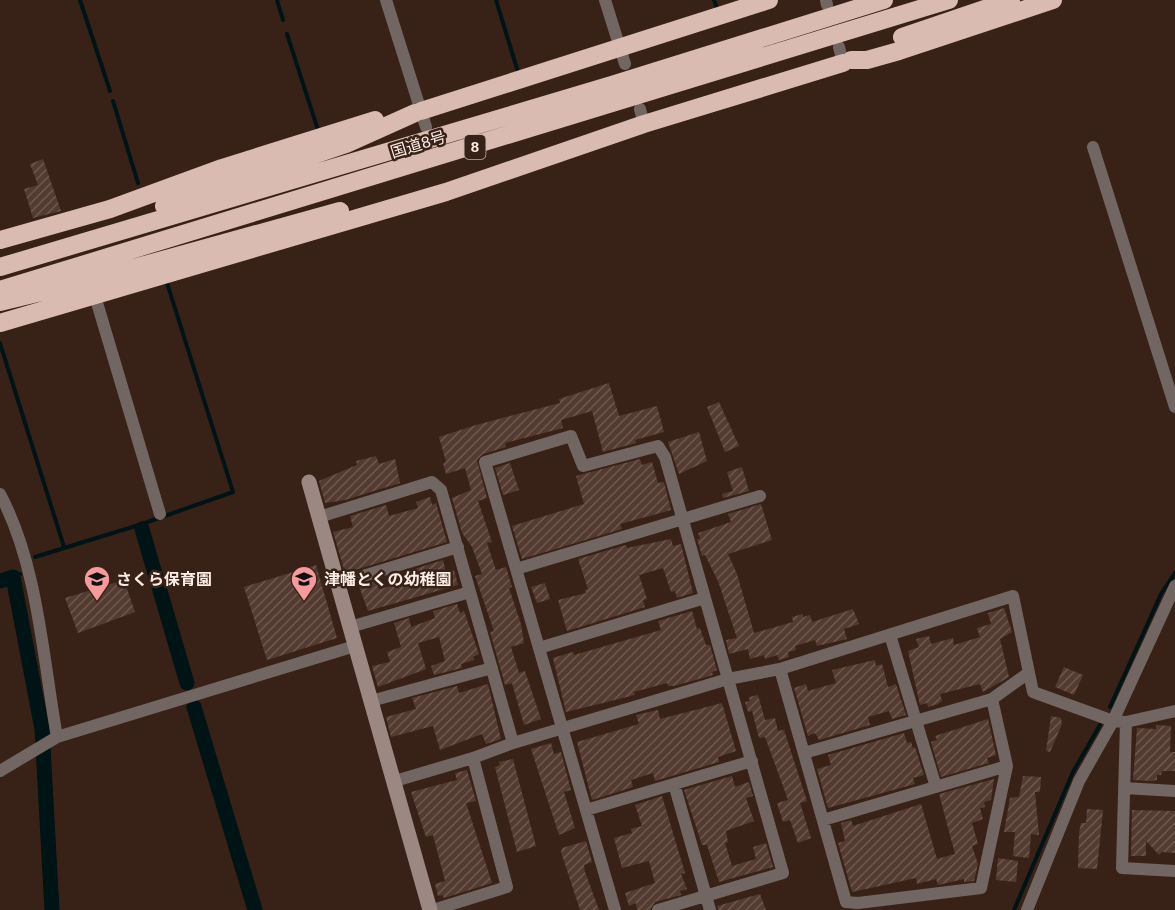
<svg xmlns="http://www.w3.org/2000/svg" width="1175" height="910" viewBox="0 0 1175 910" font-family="Arial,'Noto Sans JP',sans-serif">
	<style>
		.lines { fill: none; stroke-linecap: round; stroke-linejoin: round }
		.stream { stroke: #001315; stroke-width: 4 }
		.canal { stroke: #001315; stroke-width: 15 }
		.building { fill: url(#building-hatch) }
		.street { stroke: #726662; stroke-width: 12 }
		.secondary { stroke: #9c8882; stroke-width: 15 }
		.highway { stroke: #dabbb2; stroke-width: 18 }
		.labels { text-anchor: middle; stroke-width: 5; stroke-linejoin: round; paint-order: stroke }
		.shield { fill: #382218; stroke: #c2b0a9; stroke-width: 1.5 }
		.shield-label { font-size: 15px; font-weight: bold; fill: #fdede7 }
		.street-label { font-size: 16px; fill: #fdede7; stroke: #382218 }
		.poi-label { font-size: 16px; font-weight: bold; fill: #fdede7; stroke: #382218; text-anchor: start }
	</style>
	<defs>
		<pattern id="building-hatch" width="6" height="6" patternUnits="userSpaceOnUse" patternTransform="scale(1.5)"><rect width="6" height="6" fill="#533b31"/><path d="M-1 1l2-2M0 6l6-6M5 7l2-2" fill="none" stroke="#6d584f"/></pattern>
	</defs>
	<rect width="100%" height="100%" fill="#382218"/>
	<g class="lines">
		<path class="stream" d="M80,0L110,91
			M277,0L283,20
			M496,0L518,72
			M714,0L717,8
			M287,34L318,130
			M113,101L138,183
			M0,343L64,547
			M142,529V524L233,492L167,283
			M35,557L142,524
			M13,577L20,574
			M1110,707L1161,594L1175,573
			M1014,910L1073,772L1100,725"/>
		<path class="canal" d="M142,529L187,683
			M0,581L13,577L42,729L52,910
			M194,707L255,910"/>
	</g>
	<path class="building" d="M43,159L61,211L33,218L24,189L38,185L30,164Z
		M609,383L619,416L657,406L664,432L635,440L636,443L603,452L592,411L561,420L563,428L505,443L506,447L483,454L477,460L487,498L478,501L492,542L487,543L496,570L506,567L512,587L509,588L521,624L524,643L511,647L519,673L525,671L541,719L524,725L512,683L505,685L490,632L494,631L475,576L482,574L472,547L462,533L452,498L471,490L465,468L446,474L443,463L446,462L439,437L476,425L560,403L559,399Z
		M719,402L739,446L725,452L707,407Z
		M699,432L707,461L679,474L668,442Z
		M376,456L379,464L395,459L400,483L345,500L325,503L319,481L357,465L356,461Z
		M640,459L642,465L652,462L658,483L664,482L671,510L620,524L622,529L522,559L512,526L584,504L576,476Z
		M510,463L519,490L503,495L495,468Z
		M742,467L749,491L723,498L722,494L733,491L727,472Z
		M430,497L432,505L436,503L447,542L345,573L333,532L353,527L350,516L386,505L389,516L418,508L416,502Z
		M761,504L772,540L728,554L737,574L754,633L793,622L792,617L803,614V617L810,615L812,622L853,609L859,624L844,629L847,639L817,646L815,640L795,646L796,650L788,652L789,657L779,660L777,655L765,659L764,655L750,659L748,649L729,654L726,640L737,638L718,581L705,555L702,556L697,539H700L698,533L731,522L728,514Z
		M671,539L673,546L681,544L693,593L677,598L675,591L671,592L663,568L639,575L647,599L643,600L645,607L567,631L558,600L586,593L585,590L588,589L578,559L626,545L627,548Z
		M443,560L446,572L454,570L458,585L368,611L359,586L376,581L379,589L411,581L408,571Z
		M316,565L337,638L267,660L244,587Z
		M124,580L135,612L78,633L65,598Z
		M545,583L550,599L537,603L531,587Z
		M457,604L460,613L464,611L479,654L473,657L474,660L461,664L462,668L434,675L431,666L445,661L439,637L418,643L426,669L378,687L372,666L390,662L387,652L401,647L394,623L409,618L411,627L435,618L433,611Z
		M1004,608L1012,632L1000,639L1009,677L983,692L980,684L940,694L942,701L938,704L928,707L927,703L920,705L908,651L919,647L916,639L929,636L931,644L953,638L954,645L980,637L977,628L991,624L988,613Z
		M692,611L697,629L700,628L706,645H710L717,670L712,672L713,675L674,686H668L667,683L634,692L635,695L566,712L553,658L573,652L574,655L661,630L658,621Z
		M875,660L876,666L882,664L888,687L896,684L906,715L892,719L889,711L868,717L870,725L819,740L815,733L808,736L794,688L806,684L808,691L836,683L832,670Z
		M1064,667L1083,675L1074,695L1055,687Z
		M488,684L501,739L486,744L482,734L440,750L433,726L391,737L386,717L416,709L412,698L457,686L459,693Z
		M758,695L765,720L775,718L778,731L784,730L807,801L800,803L811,838L798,843L790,820L783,822L777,803L788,800L765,737L759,738L752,711L748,712L745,702L750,701L749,697Z
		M722,703L736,751L718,757L719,762L655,781L653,773L631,780L633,787L592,800L577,742L639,724L636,715L658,710L660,719Z
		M1051,716L1061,718L1062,724L1050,752L1046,751Z
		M988,719L996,755L987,758L989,763L941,777L931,742L937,740L935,736Z
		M1156,725L1171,726L1170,752H1175V771H1162L1161,775H1157V780L1151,781L1133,780L1137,728L1156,729Z
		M904,733L907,743L911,742L913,748L915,747L924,775L913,778L915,784L828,808L817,769L831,765L828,755Z
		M551,743L554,754L561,752L571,790L564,792L575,828L559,835L531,749Z
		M513,759L536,846L517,852L495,767L500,765L499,762Z
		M467,770L476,801L466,803L492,883L444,898L442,895L438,896L435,884L445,881L433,835L426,837L411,792L457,780L455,773Z
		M732,776L735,787L749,782L753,796L746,798L754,821L726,831L728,842L725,843L732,866L756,859L753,847L766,843L773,867L719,882L707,845H702L684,790Z
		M1023,776L1041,777L1040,792H1035L1039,835L1031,834L1029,858L1013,856L1015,832H1004L1010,798L1019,797Z
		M994,779L991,800L984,802L985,807L980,808L983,819L972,823L978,844L972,846L978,864L974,881L964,882V879L938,885L936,879L917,884L916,878L852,892L838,843L845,841L841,823L851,820L853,826L921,804L937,859L955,854L939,794Z
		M662,796L685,873L681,874L687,889L680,891L681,895L655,902L650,910H637L636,903L629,906L625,893L655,883L649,861L622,868L614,838L632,833L631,829L642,826L635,805Z
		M1087,809L1103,810L1097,869L1078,868L1079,833L1081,823H1086Z
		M1132,810L1175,811V853L1162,852L1159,855L1146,841V856H1131Z
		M586,841L592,862L584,865L585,872L599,910H580L561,852L562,848Z
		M998,858L1018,861L1016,882L996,880Z
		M760,894L766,910H718L717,906Z"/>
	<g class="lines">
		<path class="street" d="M386,0L426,127
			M605,0L625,64
			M826,0L827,5
			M839,47L843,63L849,61
			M640,109L644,124
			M1093,147L1175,407
			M95,296L160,514
			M0,494C38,565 43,659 57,737
			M319,517L432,482L441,490L513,743
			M516,569L760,496
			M337,584L458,547
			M350,627L470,592
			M890,635L936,787
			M539,648L705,598
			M780,669L846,902L858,903L981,888L1007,766L992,699
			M371,701L492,668
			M1126,722L1122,868L1175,871
			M804,753L992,699L1027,674
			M0,771L57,737L355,646
			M395,781L473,758L513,743L728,679L780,669L1013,596L1033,692L1113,721L1126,722L1175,711
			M674,784L710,910
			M1124,788L1175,791
			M586,810L752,761
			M823,820L1007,766
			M433,910L507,887L473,758
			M615,910L485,462L571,436L583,466L658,446L665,457L783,873L658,910
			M1027,910L1079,781L1113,721L1175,586"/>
		<path class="secondary" d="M309,482L430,910"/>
		<path class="highway" d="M902,37L1011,0
			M851,60H867L899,51L1053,0
			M421,111L769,0
			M164,206L346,144L415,113
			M0,240L110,209L222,168L375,120
			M0,267L612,85L884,0
			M0,290L949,0
			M0,302L83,282L340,211
			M0,323L446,192L644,124L843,63"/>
	</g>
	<defs>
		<g id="school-pin" transform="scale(1.35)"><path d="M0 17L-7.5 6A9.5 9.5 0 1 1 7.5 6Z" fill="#f59b9b" stroke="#382218"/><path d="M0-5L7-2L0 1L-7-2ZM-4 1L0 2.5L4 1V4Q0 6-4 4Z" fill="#111"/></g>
	</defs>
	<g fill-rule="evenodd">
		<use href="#school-pin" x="97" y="579"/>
		<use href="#school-pin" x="304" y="579"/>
	</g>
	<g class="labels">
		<rect class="shield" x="464.5" y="135" width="21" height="24" rx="4.5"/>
		<g class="shield-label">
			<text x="475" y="152">8</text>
		</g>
		<g class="street-label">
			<text transform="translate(418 144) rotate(-17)" y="6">国道8号</text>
		</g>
		<g class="poi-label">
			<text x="116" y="585">さくら保育園</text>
			<text x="324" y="585">津幡とくの幼稚園</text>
		</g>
	</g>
</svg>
